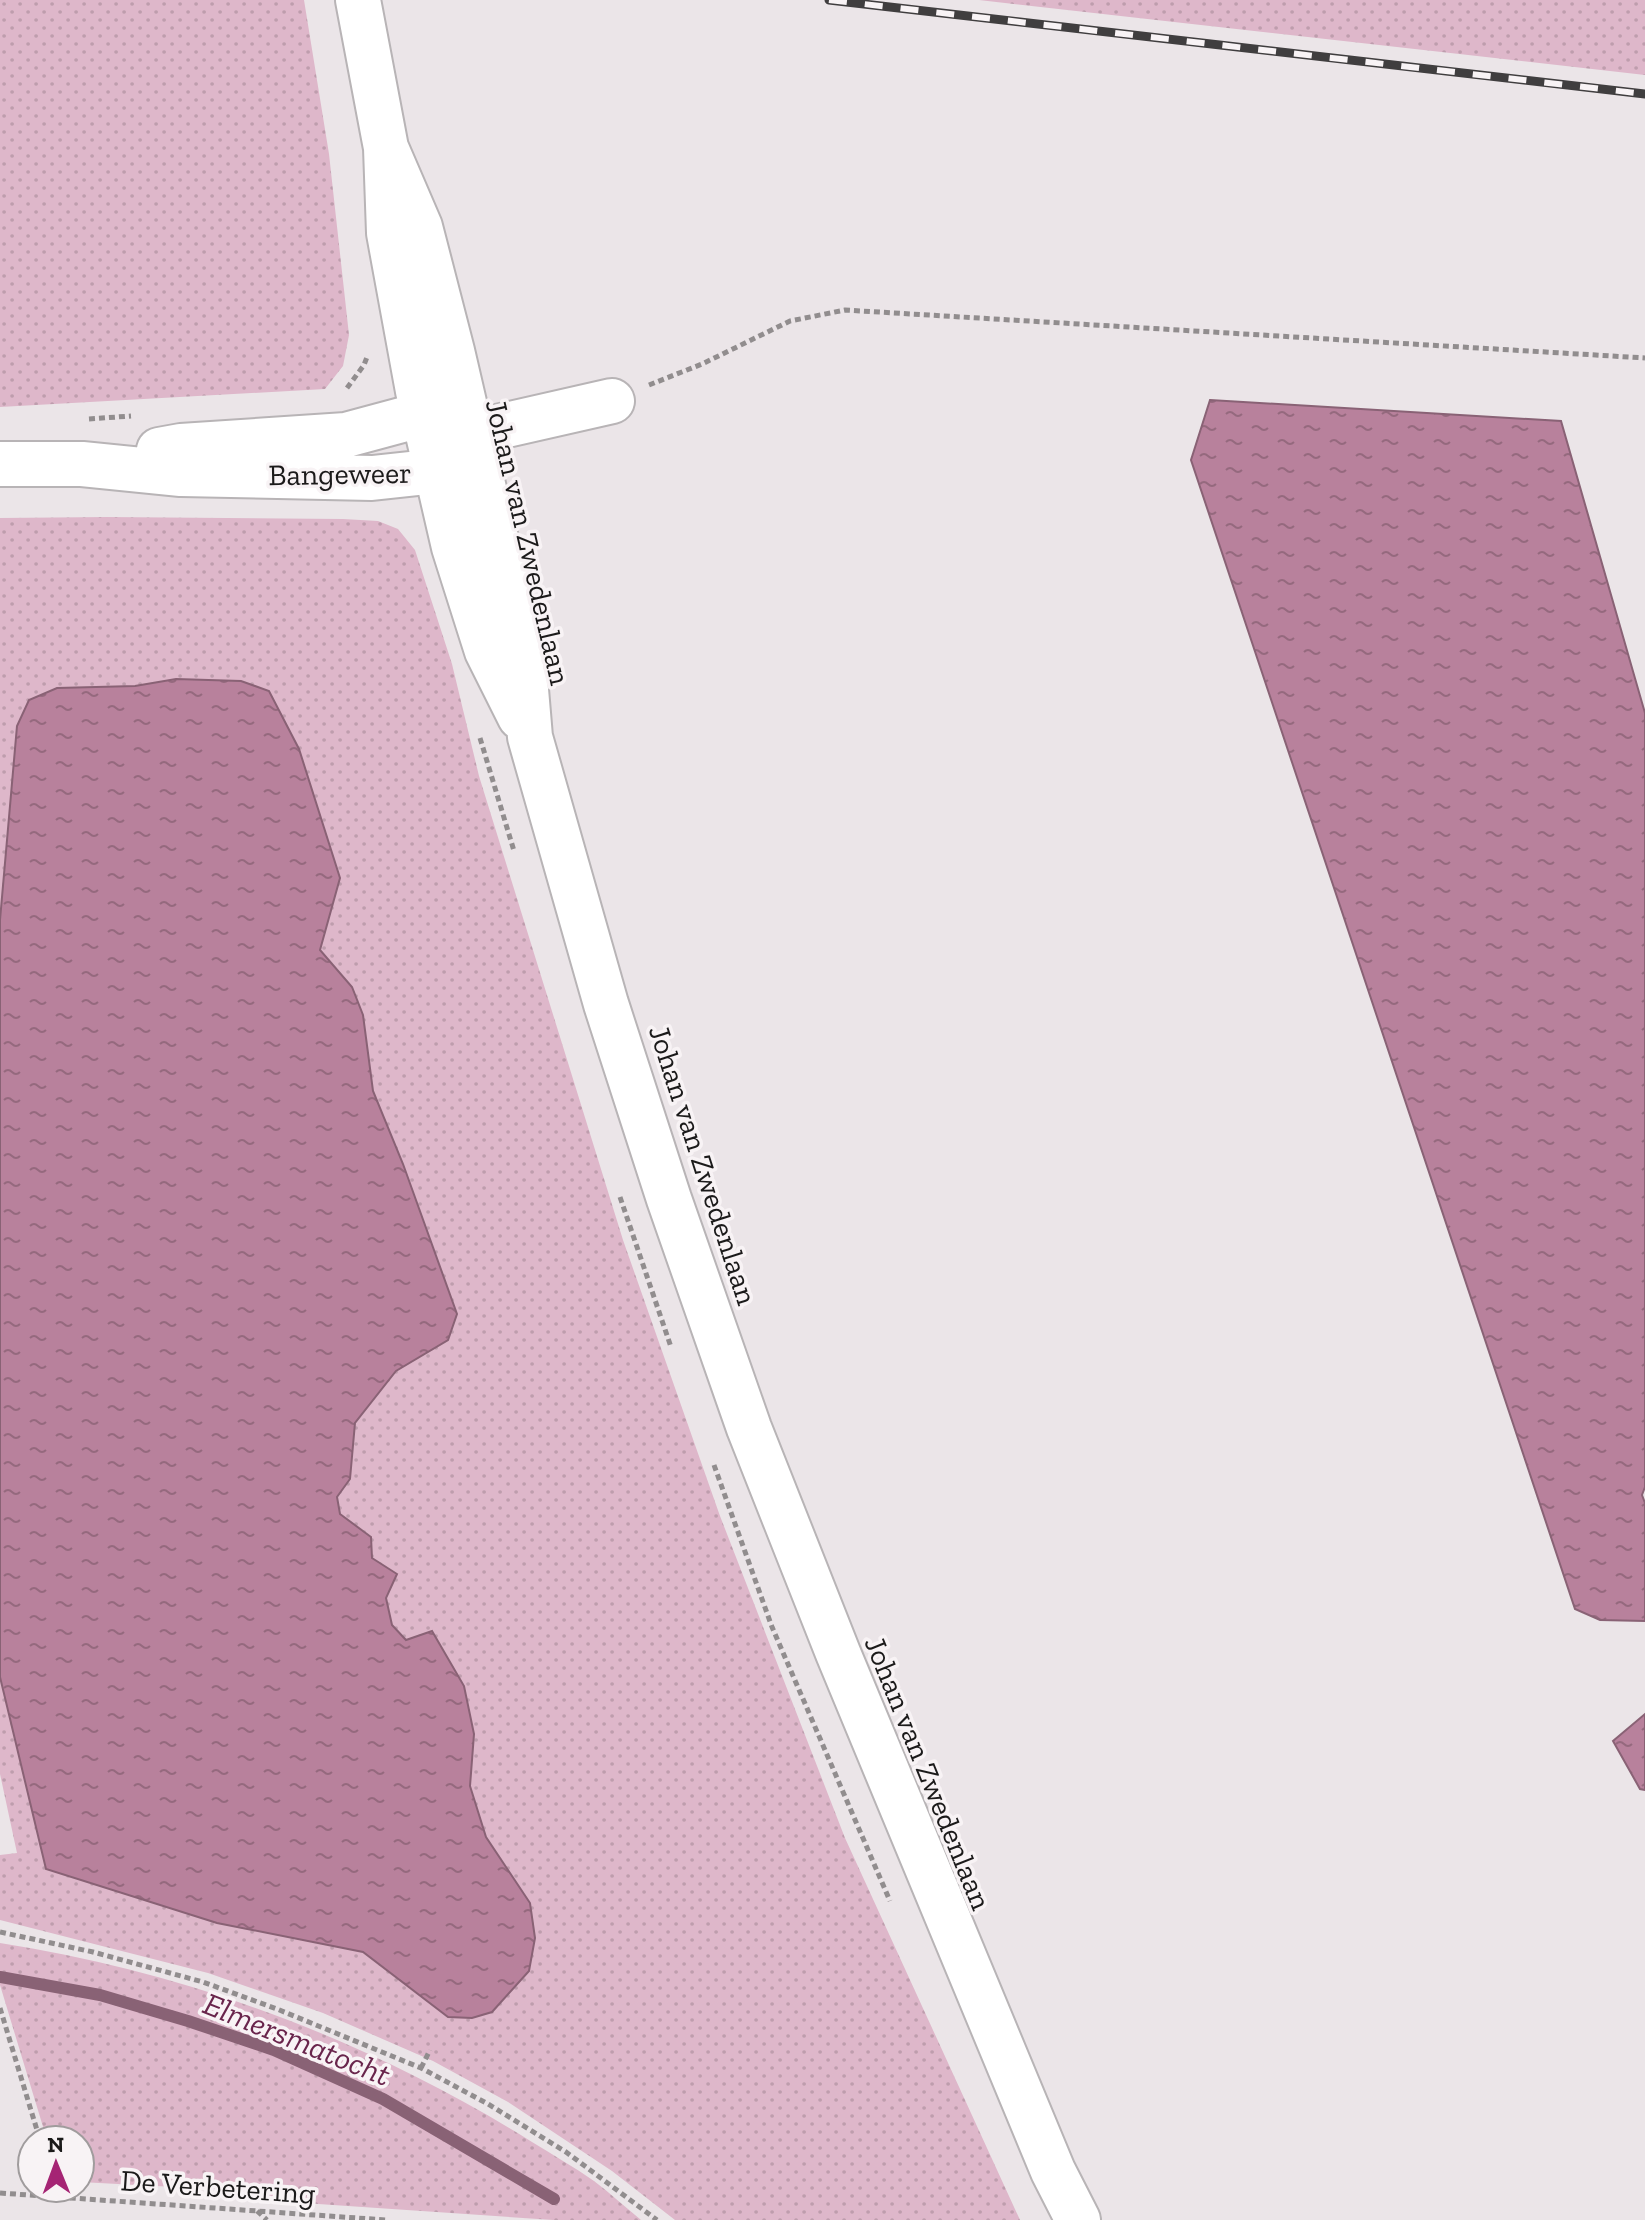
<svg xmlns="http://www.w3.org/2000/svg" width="1645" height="2220" viewBox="0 0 1645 2220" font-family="'Zilla Slab',serif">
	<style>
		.grass { fill: url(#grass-dots) }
		.water { fill: url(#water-ripples); stroke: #896275; stroke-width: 2 }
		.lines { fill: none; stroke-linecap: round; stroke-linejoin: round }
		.stream { stroke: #896275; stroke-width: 12 }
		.minor-casing { stroke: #b8b4b6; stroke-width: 48 }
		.major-casing { stroke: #b8b4b6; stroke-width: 48 }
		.path { stroke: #918d8e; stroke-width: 5; stroke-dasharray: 6 4; stroke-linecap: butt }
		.minor { stroke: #fff; stroke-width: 44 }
		.major { stroke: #fff; stroke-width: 44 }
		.rail-casing { stroke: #403e3f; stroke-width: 9 }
		.rail { stroke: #f8f3f5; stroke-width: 6; stroke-dasharray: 18; stroke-linecap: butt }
		.labels { text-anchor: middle; stroke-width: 7; stroke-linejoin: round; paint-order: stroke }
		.street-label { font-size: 30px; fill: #1b1a1a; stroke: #f8f3f5 }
		.water-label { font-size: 32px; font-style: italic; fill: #69254c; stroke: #f8f3f5 }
	</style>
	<defs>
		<pattern id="grass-dots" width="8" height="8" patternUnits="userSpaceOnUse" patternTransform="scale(2)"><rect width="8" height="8" fill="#deb7ca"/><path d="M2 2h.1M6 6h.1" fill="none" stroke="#be9dad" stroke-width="1.8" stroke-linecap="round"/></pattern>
		<pattern id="water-ripples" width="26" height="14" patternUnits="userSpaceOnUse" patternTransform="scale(2)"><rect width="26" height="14" fill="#b8819c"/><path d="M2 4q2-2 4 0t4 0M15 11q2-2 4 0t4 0" fill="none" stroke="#95697e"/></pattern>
	</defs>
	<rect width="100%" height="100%" fill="#ebe5e8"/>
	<path class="grass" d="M0,0H304L329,154L349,335L343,366L325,389L0,407Z
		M979,0H1645V75Z
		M107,517L343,519L378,521L398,529L415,550L452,664L479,776L623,1240L720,1516L845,1838L1020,2220H675L612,2171L508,2102L433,2061L323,2013L208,1973L0,1920V1855L17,1853L0,1774V1677L47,1869L217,1923L363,1952L448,2017L530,1903L486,1837L470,1786L474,1734L406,1640L392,1625L386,1598L396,1574L372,1558L371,1536L340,1514L337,1497L350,1479L354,1423L396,1371L448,1340L457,1313L403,1164L373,1091L363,1015L352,987L319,950L340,878L176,679L135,686L57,688L0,920V518Z
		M0,1943C188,1972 371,2041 532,2142C553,2155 574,2167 594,2181C610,2193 625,2207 641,2220H553L274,2201L232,2190L80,2182V2140H47L0,1985Z"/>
	<path class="water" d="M1210,400L1561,421L1645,713V1487L1642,1495L1645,1503V1621L1600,1620L1575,1609L1191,460Z
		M176,679L241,681L269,691L299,749L340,878L320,950L352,987L363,1015L373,1091L403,1164L457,1314L448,1340L396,1371L355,1423L350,1479L337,1497L340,1514L371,1537L372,1558L397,1574L386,1598L392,1625L406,1640L432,1631L464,1686L474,1734L470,1786L486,1837L530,1903L535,1938L529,1971L492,2012L472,2018L448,2017L363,1952L217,1923L46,1869L0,1677V920L17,726L29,700L57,688L135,686Z
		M1645,1714V1790L1640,1789L1613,1741Z"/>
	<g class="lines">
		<path class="stream" d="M0,1977L100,1995L188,2021L274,2050L383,2099L554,2199"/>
		<g class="minor-casing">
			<path id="minor" d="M471,433L612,401
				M159,450L181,446L346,435L424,414L457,427
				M0,464H82L181,474L372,478L437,471L461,444"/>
		</g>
		<g class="major-casing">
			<path id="major" d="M358,0L386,148L389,233L418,391L454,547L487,651L520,717
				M386,148L420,227L452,351L490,515L522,642L530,737L606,1004L669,1199L749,1428L838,1653L1053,2171L1078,2220"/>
		</g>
		<path class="path" d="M649,385L702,364L790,321L845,310L1645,358
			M347,388L364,365L367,357
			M89,419L131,416
			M480,738L514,851
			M620,1197L671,1347
			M714,1465L772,1627L890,1901
			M0,1932L93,1952L203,1982L277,2009L421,2068L488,2104L566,2152L657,2220
			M0,2008L40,2140
			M421,2068L430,2050
			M0,2193L386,2220
			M257,2211L267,2220"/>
		<use href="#minor" class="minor"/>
		<use href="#major" class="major"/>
		<g class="rail-casing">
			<path id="rail" d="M829,0L1645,94"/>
		</g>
		<use href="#rail" class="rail"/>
	</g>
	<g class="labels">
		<g class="street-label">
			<text transform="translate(340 474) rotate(-1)" y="10">Bangeweer</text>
			<text transform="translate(528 542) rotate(77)" y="10">Johan van Zwedenlaan</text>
			<text transform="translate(703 1165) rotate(72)" y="10">Johan van Zwedenlaan</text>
			<text transform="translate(928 1773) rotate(68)" y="10">Johan van Zwedenlaan</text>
			<text transform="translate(218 2187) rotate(4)" y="10">De Verbetering</text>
		</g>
		<g class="water-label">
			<text transform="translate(297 2039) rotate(22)" y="11">Elmersmatocht</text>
		</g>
	</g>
	<g transform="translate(56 2164) rotate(359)"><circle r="38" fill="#f8f3f5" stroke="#a09c9d" stroke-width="2"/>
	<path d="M0-6L14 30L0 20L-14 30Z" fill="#a52474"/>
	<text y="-12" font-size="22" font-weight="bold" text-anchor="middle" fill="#1b1a1a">N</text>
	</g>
</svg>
